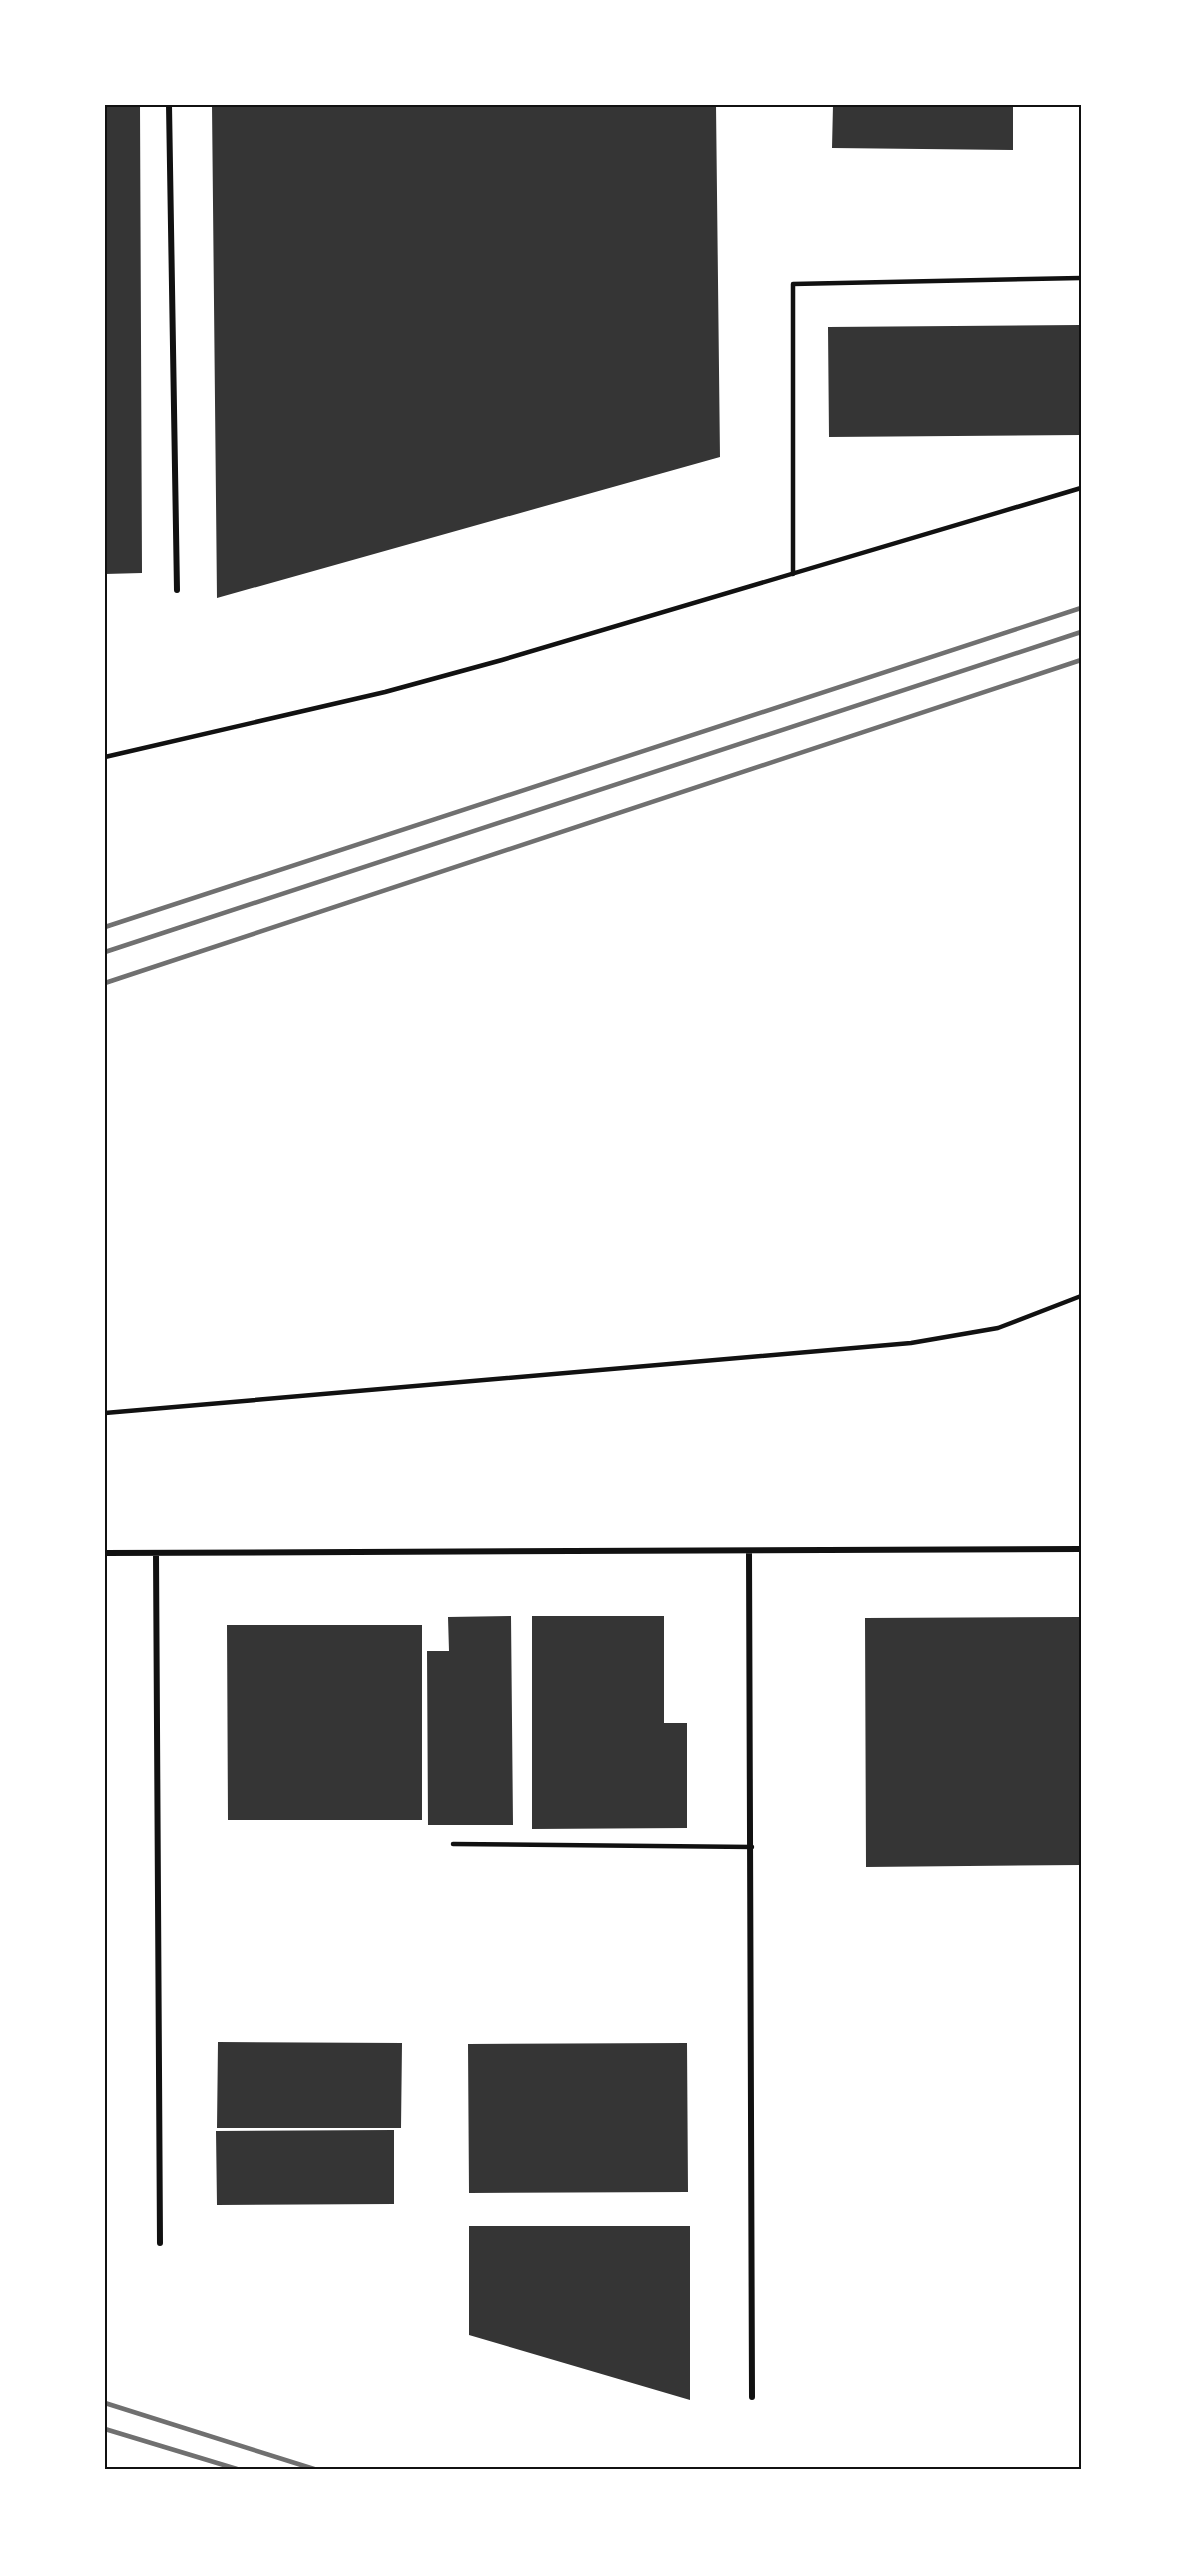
<svg xmlns="http://www.w3.org/2000/svg" width="1186" height="2574" viewBox="0 0 1186 2574" font-family="Jost,sans-serif">
	<style>
		.building { fill: #353535 }
		.lines { fill: none; stroke-linecap: round; stroke-linejoin: round }
		.service { stroke: #111; stroke-width: 4.5 }
		.minor { stroke: #111; stroke-width: 6 }
		.rail { stroke: #707070; stroke-width: 4.5 }
		.neatline { fill: none; stroke: #111; stroke-width: 2 }
	</style>
	<rect width="100%" height="100%" fill="#fff"/>
	<path class="building" d="M105,105H140L142,573L105,574Z
		M212,105H716L720,457L217,598Z
		M833,105H1013V150L832,148Z
		M1081,325V435L829,437L828,327Z
		M511,1616L513,1825H428L427,1651H449L448,1617Z
		M532,1616H664V1723H687V1828L532,1829Z
		M1081,1617V1865L866,1867L865,1618Z
		M227,1625H422V1820H228Z
		M218,2042L402,2043L401,2128H217Z
		M687,2043L688,2192L469,2193L468,2044Z
		M394,2130V2204L217,2205L216,2131Z
		M469,2226H690V2400L469,2335Z"/>
	<g class="lines">
		<path class="service" d="M793,574V284L1081,278
			M105,757L385,692L502,660L1081,488
			M105,1413L911,1343L998,1328L1081,1296
			M453,1844L752,1847"/>
		<path class="minor" d="M169,105L177,590
			M749,1552L752,2397
			M105,1553L1081,1549
			M156,1553L160,2243"/>
		<path class="rail" d="M105,927L1081,608
			M105,952L1081,632
			M105,983L1081,660
			M105,2403L314,2469
			M105,2429L237,2469"/>
	</g>
	<rect width="1186" height="2574" fill="none" stroke="#ffffff" stroke-width="213"/>
	<rect x="106" y="106" width="974" height="2362" class="neatline"/>
</svg>
